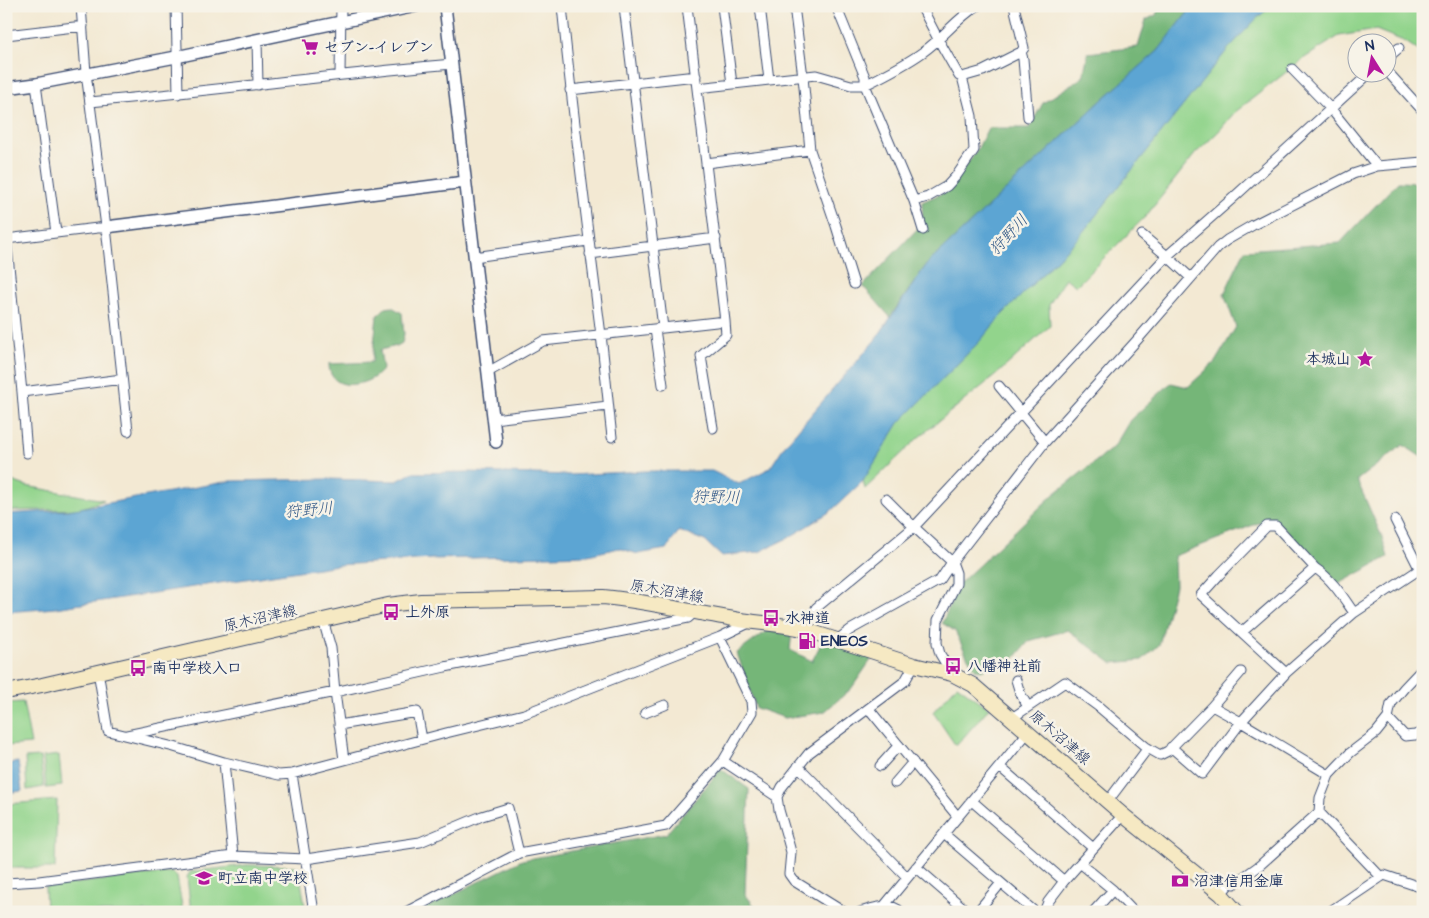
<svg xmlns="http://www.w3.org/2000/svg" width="1429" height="918" viewBox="0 0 1429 918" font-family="'Architects Daughter','Klee One',sans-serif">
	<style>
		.green { fill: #92d48c; stroke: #568275 }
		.forest { fill: #75b678; stroke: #48726b }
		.water { fill: #5ba5d3; stroke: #3b6a98 }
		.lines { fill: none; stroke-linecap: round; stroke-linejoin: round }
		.minor-casing { stroke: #3b4b70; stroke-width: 11 }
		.tertiary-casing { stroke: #3b4b70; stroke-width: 14 }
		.secondary-casing { stroke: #3b4b70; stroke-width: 16 }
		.minor { stroke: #fff; stroke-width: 9 }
		.tertiary { stroke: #fff; stroke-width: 11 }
		.secondary { stroke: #f6e9c3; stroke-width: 14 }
		.labels { text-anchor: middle; stroke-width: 5; stroke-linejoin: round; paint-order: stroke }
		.poi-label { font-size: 15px; font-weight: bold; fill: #1b2f5e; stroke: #f7f3e8; text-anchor: start }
		.street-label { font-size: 15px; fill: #1b2f5e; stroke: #f7f3e8 }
		.water-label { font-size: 16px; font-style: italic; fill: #315887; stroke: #f7f3e8 }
	</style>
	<rect width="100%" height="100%" fill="#f7f3e8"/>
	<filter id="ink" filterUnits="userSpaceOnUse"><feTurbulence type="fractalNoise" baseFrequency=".02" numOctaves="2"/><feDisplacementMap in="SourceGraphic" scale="10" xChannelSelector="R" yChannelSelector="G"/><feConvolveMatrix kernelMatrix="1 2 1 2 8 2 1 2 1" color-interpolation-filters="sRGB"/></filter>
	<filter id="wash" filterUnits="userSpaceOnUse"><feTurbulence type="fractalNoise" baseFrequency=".0096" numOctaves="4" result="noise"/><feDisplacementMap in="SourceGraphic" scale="20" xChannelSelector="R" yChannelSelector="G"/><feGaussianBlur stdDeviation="1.12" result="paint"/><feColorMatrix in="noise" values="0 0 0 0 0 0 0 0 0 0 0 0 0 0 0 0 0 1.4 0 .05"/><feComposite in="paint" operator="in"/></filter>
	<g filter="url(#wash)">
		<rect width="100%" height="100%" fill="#f3e9d3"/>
		<path class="green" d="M1271,6H1423V54L1406,42L1376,30L1339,36L1303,59L1234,113L1219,131L1195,154L1146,216L1076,286L1065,278L1049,305L1050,326L996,375L919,437L865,489L863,481L899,423L980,341L1000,317L1078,238L1228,49L1256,19Z
			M6,479L26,486L104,500L79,509L6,511Z
			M957,685L989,708L956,746L933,712Z
			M23,702L31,744L6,746V703Z
			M59,755L62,786L46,788L43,757Z
			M40,757L44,787L27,790L25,758Z
			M57,800L55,868H6V822L8,804Z
			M246,865L295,866L299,869L306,912H191L187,877L190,872Z
			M171,872L177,877L183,912H46L45,887Z"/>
		<path class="forest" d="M1160,6H1193L1158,51L1103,99L927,264L890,317L863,286L923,223L922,202L945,192L976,152L988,128H1029L1043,103L1083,77L1088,53L1138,47L1146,20L1156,15Z
			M1398,182L1423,183V458L1403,445L1357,480L1382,537L1388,557L1339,584L1279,524L1261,522L1174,556L1175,586L1159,645L1142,660L1112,663L1068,630L1029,641L1014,659L994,662L983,670L975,669L967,656L955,631L942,623L960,583L1053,495L1114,447L1130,420L1171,383L1188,387L1215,362L1236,327L1224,294L1245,250L1340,243Z
			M392,307L402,313L404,334L402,343L397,346L380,350L383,369C380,372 376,377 371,379C355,388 329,388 329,364L372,362L377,316L385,308Z
			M767,631H792L790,650L812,661L823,640L873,657L851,689L824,712L785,718L756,708L737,653Z
			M721,769L749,789L745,894L759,912H418L522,860L666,834Z"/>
		<path class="water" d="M1193,6H1271L1256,19L1228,49L1078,238L1000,317L980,341L899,423L863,481L831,511L790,537L759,552L721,556L705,541L679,531L666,549L638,554L619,548L588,555L432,559L338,565L55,608L6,612V514L69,510L230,481L328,479L397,481L412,473L469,472L570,475L646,471H712L739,484L770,468L785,445L876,339L927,264L1103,99L1158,51Z
			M18,762L22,791L6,793V764Z"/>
	</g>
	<g filter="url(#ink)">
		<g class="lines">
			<g class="minor-casing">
				<path id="minor" d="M81,6L86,73L106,227L128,431
					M176,6L178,94
					M562,6C573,116 587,225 601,335C605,368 608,403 612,437
					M687,6L725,321L726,335L701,356L713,428
					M722,6L732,84
					M760,6L769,80
					M794,6L803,77L810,150L836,226L854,284
					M836,6L865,77V85C885,75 905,65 923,52C943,38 956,19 977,6
					M1014,6L1024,48L1021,52L1023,59L1028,117
					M6,35L83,26
					M257,40L258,85
					M1386,59L1399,48
					M1292,69L1331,109L1377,166
					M1386,70L1423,111
					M340,74L341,6
					M962,77L983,71L1021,52
					M36,84L56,233
					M697,88L816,75L851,85H865L914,201L923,230
					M570,90L696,76
					M90,102C211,91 331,75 452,64
					M706,163L810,150
					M914,201L928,197L947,186L957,175L974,150L972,116L962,77L959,76L938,39L921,6
					M1142,235L1167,256L1191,278
					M6,237L22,392L27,453
					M6,239L106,227
					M590,254L716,238
					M474,257L588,241
					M663,328L725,321
					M655,329L663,385
					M488,372L543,341L663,328L624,6
					M999,386L1045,442
					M22,392L122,379
					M493,419L608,406
					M1395,520L1422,574
					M816,608L914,527L886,499
					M323,620L331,648L335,692L344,760
					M1242,632L1315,568
					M837,640L850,630L940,580L952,562L914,527L1167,256L1233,198L1371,72
					M98,671L108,731L174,747L224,762L279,775L292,774L446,733L524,714L720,637L751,622
					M1286,673L1201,595L1219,575L1267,526H1276L1315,568C1332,579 1343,597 1354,613
					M952,674L940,654L937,643L938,620L956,584V573L952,562L1045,442L1138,339L1218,247L1227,240L1253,225L1353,174L1377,166L1423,162
					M1016,680L1020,693L1028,707
					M1212,706L1241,672
					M869,709L958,817
					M645,713L665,705
					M1012,718L1065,682L1099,707L1146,747L1160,755L1168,751L1212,706L1241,722L1329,775
					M1388,718L1405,736L1415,735L1423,732
					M339,725L417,712L422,739
					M127,735L335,692L445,667L688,618L695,612
					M1171,747L1202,774L1241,722L1286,673L1354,613L1420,569
					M723,761L777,797
					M224,762L233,856
					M798,766L907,877
					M880,766L899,745
					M1000,767L1093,848
					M292,774L314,912
					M895,783L913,762
					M972,801L1064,881
					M1108,801L1148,748
					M1319,812L1381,877
					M944,834L1035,912
					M1080,863L1113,890L1134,912
					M916,867L968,912
					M6,883L39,881L233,856L306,859L420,842L482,816L508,808L519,853
					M1221,894L1230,883L1234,884L1259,866L1319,812L1320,798L1329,775L1350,753L1376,733L1388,718L1391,704L1404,688L1423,668
					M884,906L1029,731
					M406,912L519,853L666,826L723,761L752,712L751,701L720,637
					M844,912L794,881L789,874L791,852L788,841L779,810L777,797L782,787L809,753L905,681L914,665
					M860,912C874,908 889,901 901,912
					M977,912L1001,883
					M1044,912L1048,902L1064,881L1123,815
					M1093,912L1113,890
					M1329,912L1384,875L1423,888"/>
			</g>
			<g class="tertiary-casing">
				<path id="tertiary" d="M445,6L496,442
					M6,88L36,84L176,57L416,6
					M106,227L465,182"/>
			</g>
			<g class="secondary-casing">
				<path id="secondary" d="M6,690L11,691L42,685L388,605L421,601L603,597C647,601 690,612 734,619C757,623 780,624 803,629L914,665L952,674L973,685L1123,815L1221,894L1237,912"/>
			</g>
			<use href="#minor" class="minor"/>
			<use href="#tertiary" class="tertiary"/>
			<use href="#secondary" class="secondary"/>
		</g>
	</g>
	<defs>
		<g id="supermarket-bare" transform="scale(1.35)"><path d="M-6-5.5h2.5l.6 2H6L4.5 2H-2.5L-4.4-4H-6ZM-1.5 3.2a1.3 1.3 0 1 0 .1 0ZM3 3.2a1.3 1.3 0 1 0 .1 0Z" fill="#b5179e" stroke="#f7f3e8" stroke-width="2.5" paint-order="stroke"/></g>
		<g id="sight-bare" transform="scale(1.35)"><path d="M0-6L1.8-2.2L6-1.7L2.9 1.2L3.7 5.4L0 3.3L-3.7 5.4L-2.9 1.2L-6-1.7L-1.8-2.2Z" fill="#b5179e" stroke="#f7f3e8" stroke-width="2.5" paint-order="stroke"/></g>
		<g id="bus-bare" transform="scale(1.35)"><path d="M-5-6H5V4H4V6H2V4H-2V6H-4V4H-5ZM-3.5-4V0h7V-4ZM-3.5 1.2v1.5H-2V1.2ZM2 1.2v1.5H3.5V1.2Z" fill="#b5179e" stroke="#f7f3e8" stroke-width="2.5" paint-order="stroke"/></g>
		<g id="fuel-bare" transform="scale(1.35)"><path d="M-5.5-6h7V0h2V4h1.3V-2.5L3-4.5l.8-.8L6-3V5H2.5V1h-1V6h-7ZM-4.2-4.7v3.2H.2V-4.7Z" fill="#b5179e" stroke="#f7f3e8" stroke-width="2.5" paint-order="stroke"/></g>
		<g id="school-bare" transform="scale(1.35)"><path d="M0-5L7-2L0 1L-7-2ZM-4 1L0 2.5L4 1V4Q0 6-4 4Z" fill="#b5179e" stroke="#f7f3e8" stroke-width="2.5" paint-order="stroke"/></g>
		<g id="bank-bare" transform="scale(1.35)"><path d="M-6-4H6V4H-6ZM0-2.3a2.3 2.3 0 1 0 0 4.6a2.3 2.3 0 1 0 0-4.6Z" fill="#b5179e" stroke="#f7f3e8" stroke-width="2.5" paint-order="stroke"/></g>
	</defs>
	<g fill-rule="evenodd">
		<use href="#supermarket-bare" x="310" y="47"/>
		<use href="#sight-bare" x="1365" y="359"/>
		<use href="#bus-bare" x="391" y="612"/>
		<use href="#bus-bare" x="771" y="618"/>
		<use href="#fuel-bare" x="807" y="641"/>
		<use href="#bus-bare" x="953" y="666"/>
		<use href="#bus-bare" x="138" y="668"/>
		<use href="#school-bare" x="204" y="878"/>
		<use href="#bank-bare" x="1180" y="881"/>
	</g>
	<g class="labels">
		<g class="poi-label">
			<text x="324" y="52">セブン-イレブン</text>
			<text x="1351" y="364" text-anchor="end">本城山</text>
			<text x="405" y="617">上外原</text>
			<text x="785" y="623">水神道</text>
			<text x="821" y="646">ENEOS</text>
			<text x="967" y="671">八幡神社前</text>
			<text x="152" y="673">南中学校入口</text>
			<text x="218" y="883">町立南中学校</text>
			<text x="1194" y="886">沼津信用金庫</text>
		</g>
		<g class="street-label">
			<text transform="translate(667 591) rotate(10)" y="5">原木沼津線</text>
			<text transform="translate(260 618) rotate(-13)" y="5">原木沼津線</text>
			<text transform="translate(1060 737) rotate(41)" y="5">原木沼津線</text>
		</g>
		<g class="water-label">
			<text transform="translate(1008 234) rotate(-47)" y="6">狩野川</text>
			<text transform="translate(716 496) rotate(1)" y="6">狩野川</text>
			<text transform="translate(309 509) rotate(-5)" y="6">狩野川</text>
		</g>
	</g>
	<rect width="1429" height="918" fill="none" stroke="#f7f3e8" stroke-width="25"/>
	<g transform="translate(1372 58) rotate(349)"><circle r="24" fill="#f7f3e8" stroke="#9fa5b1"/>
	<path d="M0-4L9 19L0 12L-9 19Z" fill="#b5179e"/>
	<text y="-8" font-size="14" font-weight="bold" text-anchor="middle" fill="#1b2f5e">N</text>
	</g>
</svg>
